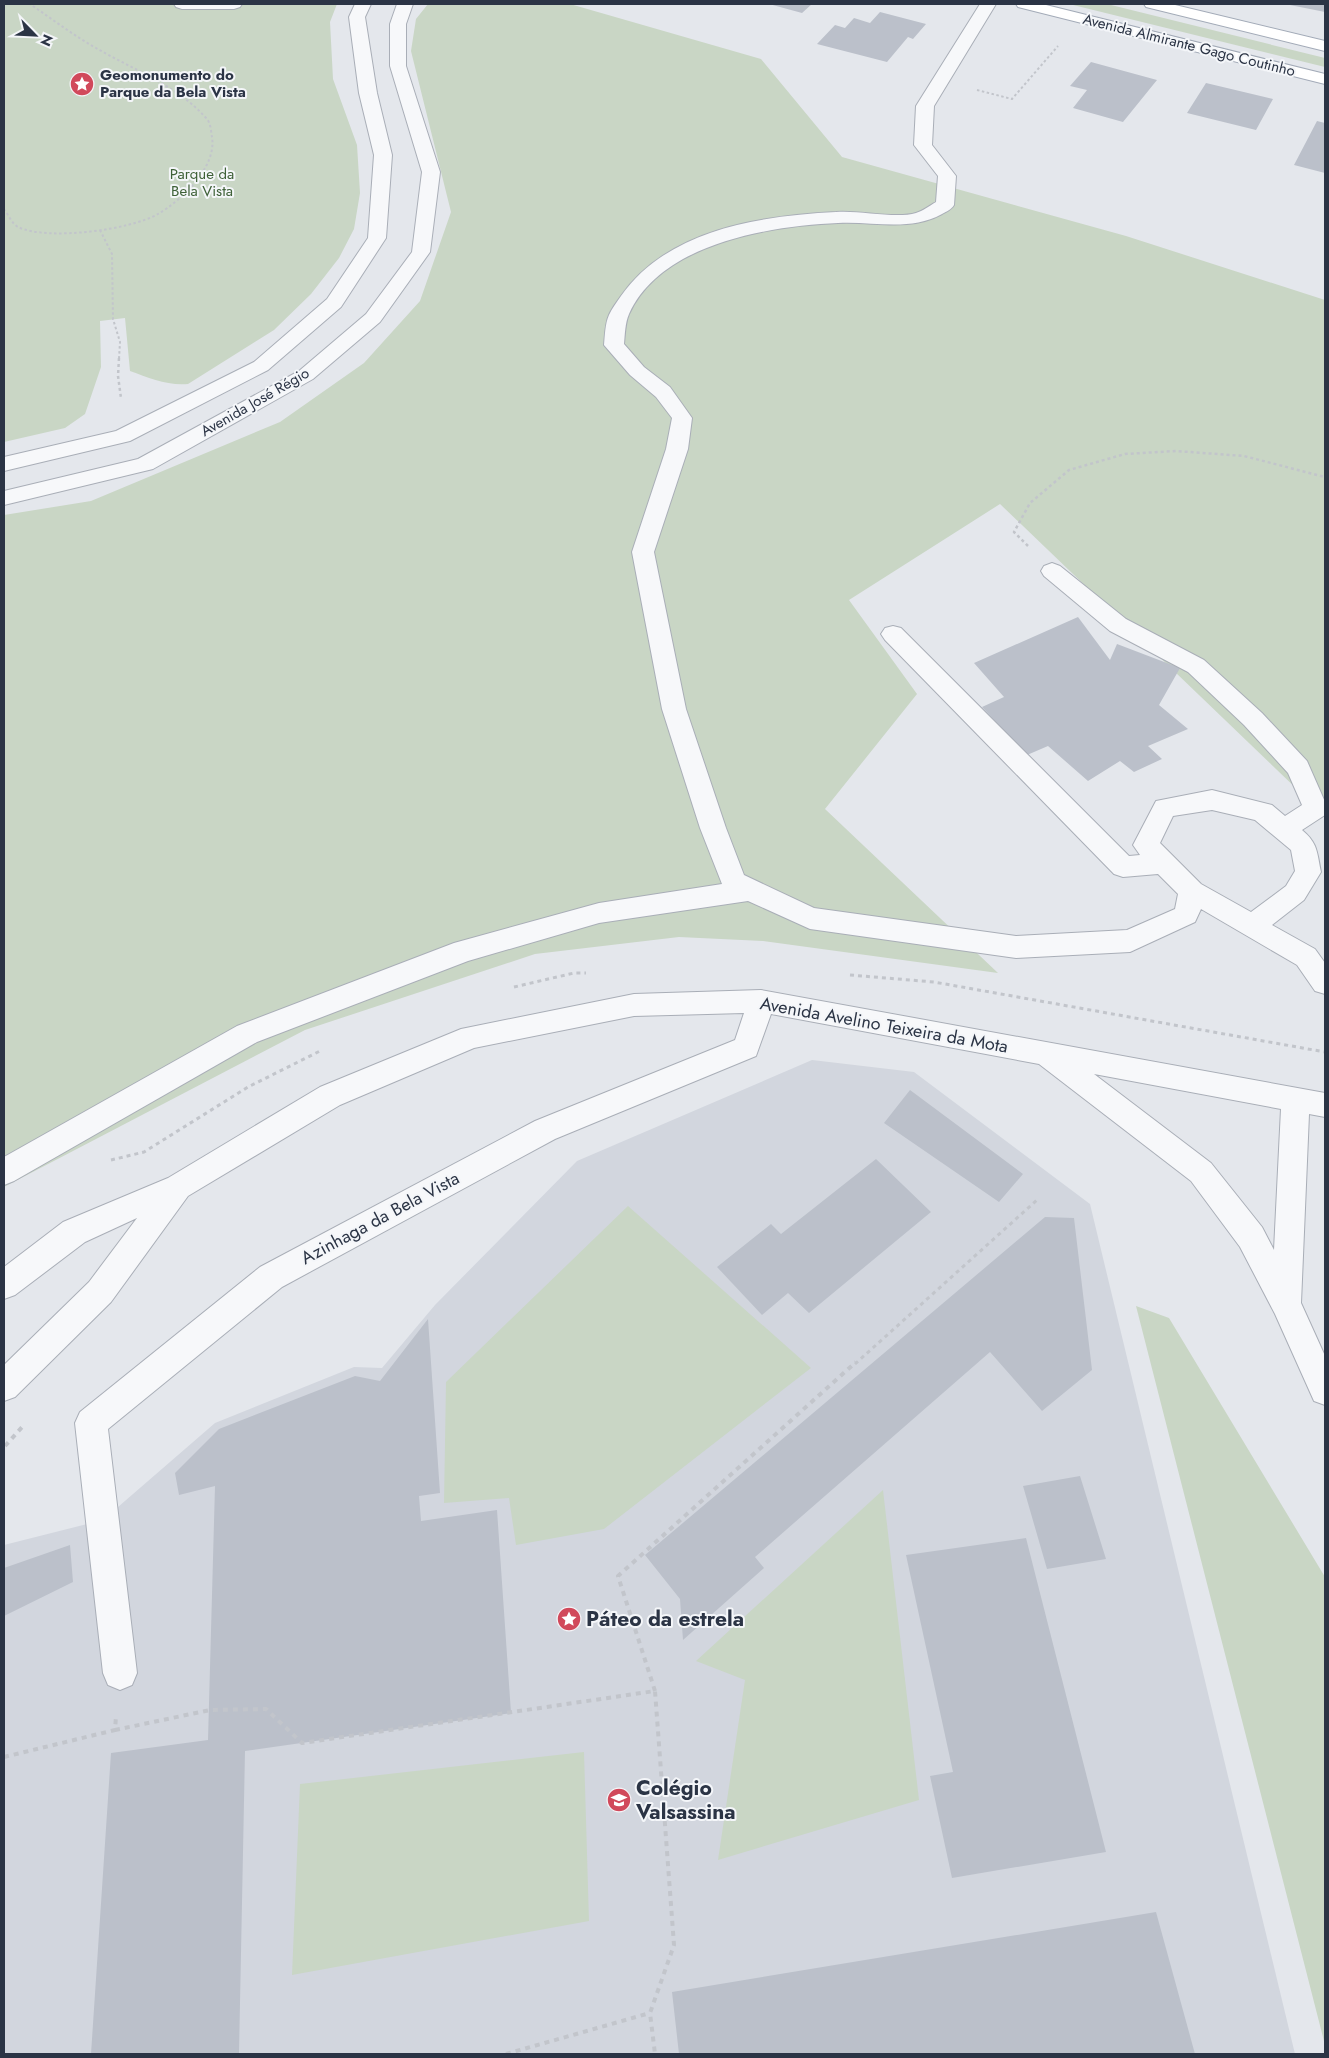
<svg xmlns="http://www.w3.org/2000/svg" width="1329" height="2058" viewBox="0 0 1329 2058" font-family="Jost,sans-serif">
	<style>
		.built { fill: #d2d6de }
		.green { fill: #c9d6c5 }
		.building { fill: #bbc0ca }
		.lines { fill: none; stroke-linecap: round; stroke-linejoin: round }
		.minor-casing { stroke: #a9aeb7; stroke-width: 2 }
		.major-casing { stroke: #a3abb8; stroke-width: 2 }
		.path-far3 { stroke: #c2c5cb; stroke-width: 2; stroke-dasharray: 2.5 2.5; stroke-linecap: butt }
		.path-far2 { stroke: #c2c5cb; stroke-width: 2.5; stroke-dasharray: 3 3; stroke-linecap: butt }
		.path-far1 { stroke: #c2c5cb; stroke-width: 3; stroke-dasharray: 4 4; stroke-linecap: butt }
		.path { stroke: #c2c5cb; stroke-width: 4; stroke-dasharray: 5 5; stroke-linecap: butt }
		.minor { fill: #f7f8fa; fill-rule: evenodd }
		.major { fill: #fff; fill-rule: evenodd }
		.labels { text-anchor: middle; stroke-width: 4; stroke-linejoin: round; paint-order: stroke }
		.far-street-label { font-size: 15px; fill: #2b3445; stroke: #f4f6f9 }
		.far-poi-label { font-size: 15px; font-weight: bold; fill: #2b3445; stroke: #f4f6f9; text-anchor: start }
		.far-park-label { font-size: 15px; fill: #3f6138; stroke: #f4f6f9 }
		.street-label { font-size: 18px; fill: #2b3445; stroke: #f4f6f9 }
		.near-poi-label { font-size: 21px; font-weight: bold; fill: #2b3445; stroke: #f4f6f9; text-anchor: start }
	</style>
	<rect width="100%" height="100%" fill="#e4e7ec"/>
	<path class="built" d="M812,1060L914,1072L1090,1204L1295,2054H4V1545L103,1520L215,1423L354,1367L382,1368L435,1305L577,1161Z"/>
	<path class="green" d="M4,4H337L330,22L333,79L357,145L360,193L354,229L339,258L311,294L274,330L188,384C168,386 149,378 130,371L125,318L100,321L101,367L85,414L65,428L4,442Z
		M428,4H570L761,59L842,157L1126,236L1325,300V816L1000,504L849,600L917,694L825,809L998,973L763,941L679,937L535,954L305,1030L4,1187V515L91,501L280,422L364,363L420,301L451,212L411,51L416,19Z
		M1069,4H1107L1325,58V67Z
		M628,1206L811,1368L604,1529L516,1545L509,1498L444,1503L446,1382Z
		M1136,1306L1169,1318L1325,1577V2045Z
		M883,1490L919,1800L718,1860L745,1680L696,1661Z
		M584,1752L589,1921L292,1975L300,1784Z"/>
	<path class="building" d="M769,4H812L802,13Z
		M1290,4H1325V12L1290,5Z
		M880,12L926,24L913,39L908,37L887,62L817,44L835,25L845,28L854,18L870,23Z
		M1091,62L1157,80L1123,122L1073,108L1087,90L1070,86Z
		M1206,83L1273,99L1256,130L1187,113Z
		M1317,121L1325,123V173L1294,165Z
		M1078,617L1110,660L1117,644L1180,668L1159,705L1188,729L1148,746L1162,759L1134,772L1120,761L1088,781L1048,746L1027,755L982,707L1004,697L974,663Z
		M910,1090L1023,1174L999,1202L884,1123Z
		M876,1159L931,1212L809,1313L788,1293L762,1315L717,1267L771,1224L781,1234Z
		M1045,1217L1074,1218L1092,1370L1042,1411L990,1352L755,1557L764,1568L683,1640L680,1599L645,1555Z
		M428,1319L440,1493L419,1496L421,1521L497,1510L511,1713L245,1751L239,2054H91L111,1753L208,1740L215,1486L179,1495L175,1473L219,1429L355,1376L380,1381Z
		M1080,1476L1106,1559L1047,1569L1023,1486Z
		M1026,1538L1106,1852L952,1878L930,1776L953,1772L906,1555Z
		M70,1545L73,1582L4,1616V1568Z
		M1156,1912L1195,2054H679L672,1992Z"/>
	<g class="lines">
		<g class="minor-casing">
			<path id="minor" d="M174,4H242L240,7L234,9H182L176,7Z
				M355,4H371L365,17L377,93L392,155L386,238L341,307L268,370L130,441L4,471V457L116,431L254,362L327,299L368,238L374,155L359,93L349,17Z
				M397,4H413L406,24V66L440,172L430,252L380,322L313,379L153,469L4,505V491L138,459L299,371L366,314L412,252L422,172L390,66V24Z
				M980,4H996L934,106L932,145L956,176L954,205C951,210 947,211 942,214C909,232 874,221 838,223C770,226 661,243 629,314C625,323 625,334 624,344L644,367L670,387L692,418L688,449L654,552L686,709L726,828L744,875L814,908L1016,936L1127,930L1175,909L1178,894L1158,874L1123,877L1114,874L885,640L881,634L885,628L893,626L901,628L1129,856L1140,855L1133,845L1156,801L1212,790L1272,805L1285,816L1302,805L1288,773L1244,725L1188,672L1110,631L1044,576L1041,571L1044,566L1052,563L1060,566L1126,619L1204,660L1262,713L1307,761L1325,802V815L1302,830C1318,843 1317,853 1321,872L1304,900L1272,925L1315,949L1325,963V994L1315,991L1297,965L1201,909L1195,922L1130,952L1016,958L810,929L748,901L599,923L468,961L257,1042L14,1181L4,1185V1157L237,1026L454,943L599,903L722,884L700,828L662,709L632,552L666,449L672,418L656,397L630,375L604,345C605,335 605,324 609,315C612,308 617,302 621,296C668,229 760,216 836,212C859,210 896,219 916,213C923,211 929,206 936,202L938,176L914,145L916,106ZM1212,810L1255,820L1291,850L1295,871L1286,886L1251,912L1201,884L1160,843L1173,816Z
				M761,990L1325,1093V1117L1309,1114L1301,1303L1325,1356V1405L1314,1401L1275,1314L1240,1247L1191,1181L1039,1064L771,1014L756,1056L555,1139L282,1287L108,1429L137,1673L132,1685L120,1690L108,1685L103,1673L75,1423L80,1412L260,1267L535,1121L735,1040L744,1013L634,1016L474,1048L340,1105L188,1196L111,1302L15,1397L4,1401V1365L89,1282L137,1218L85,1242L15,1295L4,1299V1267L63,1222L168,1178L320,1087L461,1029L634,994ZM1094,1074L1281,1109L1274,1250L1262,1227L1211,1163Z"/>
		</g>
		<g class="major-casing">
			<path id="major" d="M1016,4H1042L1325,74V84L1018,7Z
				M1144,4H1171L1325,41V51L1146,7Z"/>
		</g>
		<path class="path-far3" d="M977,90L1012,99L1058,46
			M4,209C8,214 12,224 18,227C47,241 130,230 158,214C182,200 217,167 212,137C211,132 211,124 207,119C178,86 134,70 96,48C73,35 52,19 30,4
			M100,230L112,254L113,319L120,342L119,359"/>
		<path class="path-far2" d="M119,358L118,376L121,398
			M1028,546L1014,532L1030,503L1069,470L1125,454L1176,451L1244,456L1325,477"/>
		<path class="path-far1" d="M850,975L934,982L1325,1052
			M514,987L574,973H586
			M111,1160L144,1152L248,1087L322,1050
			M855,1364L1037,1200"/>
		<path class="path" d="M5,1446L24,1425
			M655,1691L618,1576L856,1362
			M115,1730L210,1710L266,1709L302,1743L655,1691L674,1945L650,2013L655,2054
			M4,1757L115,1730L116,1716
			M506,2054L650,2013"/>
		<use href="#minor" class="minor"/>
		<use href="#major" class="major"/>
	</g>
	<defs>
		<g id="sight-disc" transform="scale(1.25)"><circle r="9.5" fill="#d1495b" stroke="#f4f6f9"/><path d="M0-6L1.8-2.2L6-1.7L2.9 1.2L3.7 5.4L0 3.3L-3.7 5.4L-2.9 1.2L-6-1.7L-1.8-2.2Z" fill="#fff"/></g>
		<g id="school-disc" transform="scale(1.25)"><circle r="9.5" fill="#d1495b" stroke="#f4f6f9"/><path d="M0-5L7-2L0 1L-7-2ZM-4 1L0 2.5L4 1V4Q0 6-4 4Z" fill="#fff"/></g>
	</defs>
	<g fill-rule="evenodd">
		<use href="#sight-disc" x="82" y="84"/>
		<use href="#sight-disc" x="569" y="1619"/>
		<use href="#school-disc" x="619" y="1800"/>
	</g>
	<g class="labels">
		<g class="far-street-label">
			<text transform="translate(1189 45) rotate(14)" y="5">Avenida Almirante Gago Coutinho</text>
			<text transform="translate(255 402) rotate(-30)" y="5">Avenida José Régio</text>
		</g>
		<g class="far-poi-label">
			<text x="100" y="80">Geomonumento do<tspan x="100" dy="17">Parque da Bela Vista</tspan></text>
		</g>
		<g class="far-park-label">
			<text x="202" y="179">Parque da<tspan x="202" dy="17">Bela Vista</tspan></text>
		</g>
		<g class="street-label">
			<text transform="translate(884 1025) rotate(10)" y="6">Avenida Avelino Teixeira da Mota</text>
			<text transform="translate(380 1218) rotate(-28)" y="6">Azinhaga da Bela Vista</text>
		</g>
		<g class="near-poi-label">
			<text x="586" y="1626">Páteo da estrela</text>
			<text x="636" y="1795">Colégio<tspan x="636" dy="24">Valsassina</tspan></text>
		</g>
	</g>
	<rect width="1329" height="2058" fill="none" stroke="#2b3445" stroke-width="10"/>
	<g transform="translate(35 35) rotate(114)" stroke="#f4f6f9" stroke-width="4" paint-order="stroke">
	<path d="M0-4L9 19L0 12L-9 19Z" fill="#2b3445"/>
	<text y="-8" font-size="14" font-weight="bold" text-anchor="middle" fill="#2b3445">N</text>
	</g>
</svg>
